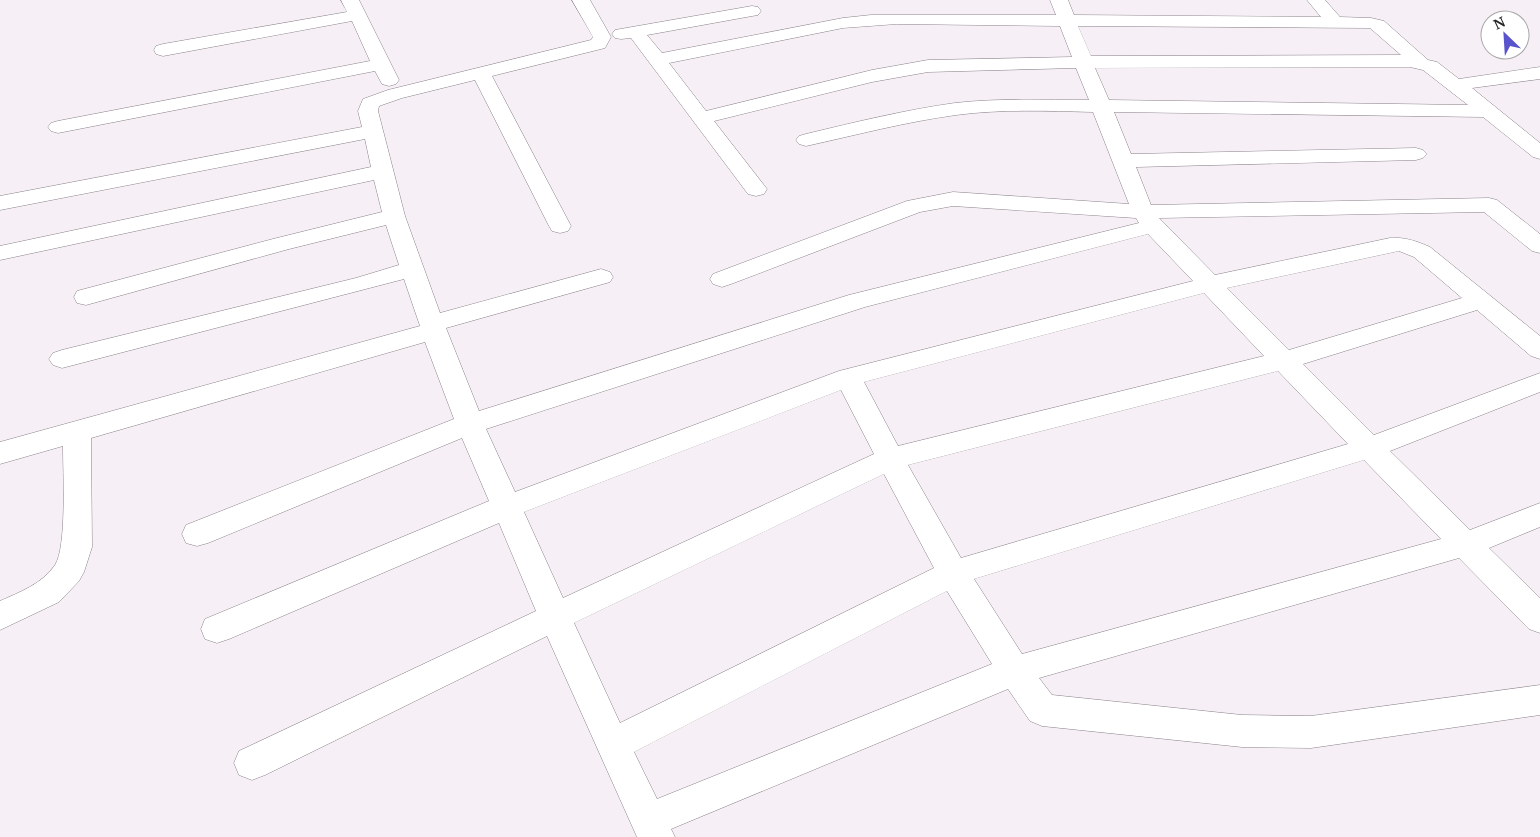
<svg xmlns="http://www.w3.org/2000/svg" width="1540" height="837" viewBox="0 0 1540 837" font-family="'Noto Serif',serif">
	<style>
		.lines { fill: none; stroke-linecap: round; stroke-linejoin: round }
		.minor-casing { stroke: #898288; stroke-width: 1 }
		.minor { fill: #fff; fill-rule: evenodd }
	</style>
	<rect width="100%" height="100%" fill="#f7eff6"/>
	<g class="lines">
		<g class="minor-casing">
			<path id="minor" d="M341,0H359L399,80L396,84L389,86L382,84L375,71L58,133L51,131L48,127L51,123L58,121L370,61L352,21L163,56L156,54L154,50L156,46L163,44L347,12Z
				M572,0H590L611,37L605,48L492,76L571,226L568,231L560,233L552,231L549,226L475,80L402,98L379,106L378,111L405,216L440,313L601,269L610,272L613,277L610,282L446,328L479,411L849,295L1139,223L1136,218L953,206L920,212L731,284L722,287L713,284L710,279L713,274L907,201L953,192L1129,204L1093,112C1047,111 1001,109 956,115C905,122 856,135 806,146L799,144L796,140L799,136L806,134C856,122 905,110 955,103C1000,98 1044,100 1089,100L1076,68L928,72L872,82L714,121L767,189L764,194L756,196L748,194L631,38L621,39L615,38L612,34L615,30L752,6L758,7L761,11L758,15L752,16L647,35L662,53L843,18L871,15H1056L1050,0H1068L1074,15L1321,17L1307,0H1325L1340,17L1371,18L1384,21L1428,60L1437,62L1459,79L1540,67V79L1472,88L1540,143V159L1533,157L1483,117L1114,112L1131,154L1416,148L1423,150L1427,154L1423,158L1416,160L1136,167L1151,205L1489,198L1497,200L1540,234V253L1532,251L1484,212L1159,218L1215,275L1390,238C1405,237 1416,241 1430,247L1540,336V359L1531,356L1477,310L1303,364L1374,435L1540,373V392L1390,451L1470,530L1540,503V527L1489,548L1540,598V633L1529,629L1459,558L1039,678L1052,695L1242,715L1311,716L1540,685V715L1311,748L1242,747L1042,726L1030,721L1008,689L671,829L675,837H637L547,636L265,775L252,780L239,775L234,763L239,751L536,611L499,523L229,639L217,643L205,639L201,629L205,619L489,501L462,438L208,543L197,546L186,543L182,534L186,525L454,419L425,342L91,438L92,547L84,572L79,581L59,602L0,630V601C20,592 42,584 55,565C67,547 63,471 63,446L0,464V442L420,326L404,279L62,368L53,365L49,359L53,353L62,350L356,278L399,265L386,225L289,249L86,305L77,303L74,297L77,291L273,239L382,212L374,180L0,260V246L371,167L365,139L0,210V196L362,127L358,111L363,99L388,90L591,40L593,37ZM897,24L1060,26L1072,57L928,60L872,70L706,111L669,63L843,28ZM1078,26L1370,28L1401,55L1091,56ZM1410,67L1423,70L1468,105L1109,100L1095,68ZM1148,234L1193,281L839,371L515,492L486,429L865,307ZM1399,251L1414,257L1462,298L1289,350L1227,288ZM1204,293L1264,356L898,446L864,382ZM1278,371L1348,444L961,558L908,465ZM841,390L874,454L563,598L524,512ZM1364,460L1441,539L1022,654L974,579ZM884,474L934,568L620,723L574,623ZM947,591L992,664L657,799L634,752Z"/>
		</g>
		<use href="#minor" class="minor"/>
	</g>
	<g transform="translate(1505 35) rotate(335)"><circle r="24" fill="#ffffff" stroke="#a8a7a8"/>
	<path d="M0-4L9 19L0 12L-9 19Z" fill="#5954cc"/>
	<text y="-8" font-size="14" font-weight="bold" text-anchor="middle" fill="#262426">N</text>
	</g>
</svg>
